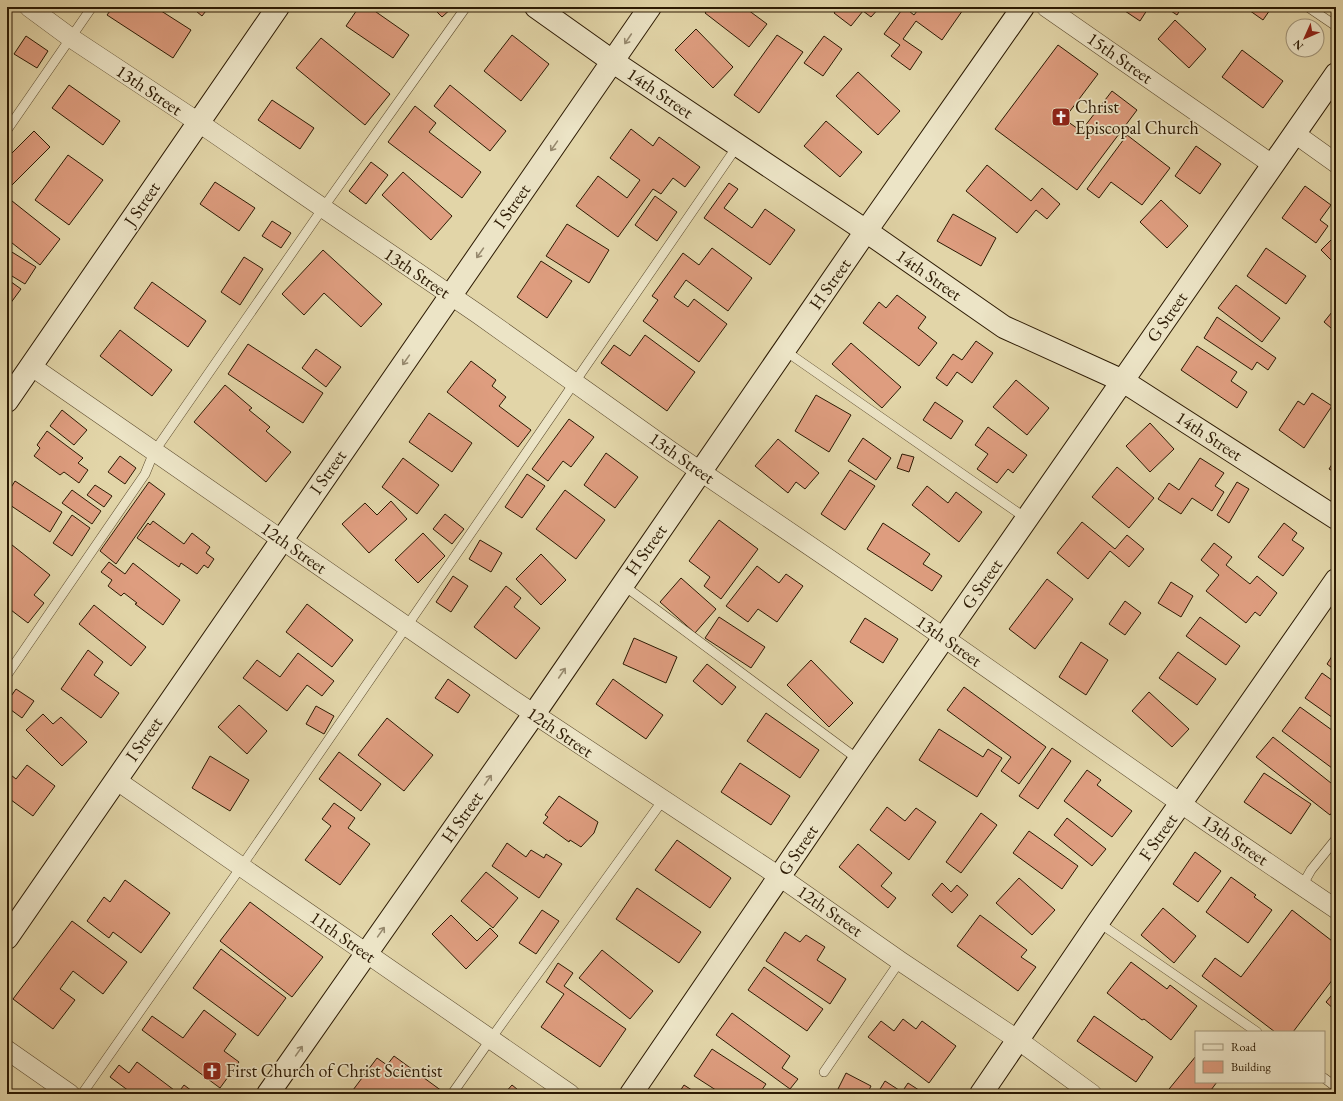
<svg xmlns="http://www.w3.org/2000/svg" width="1343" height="1101" viewBox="0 0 1343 1101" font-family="'EB Garamond',serif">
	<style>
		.building { fill: #de9d7f; stroke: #2c1a03 }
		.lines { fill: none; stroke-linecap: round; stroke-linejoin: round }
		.lane-casing { stroke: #5a492c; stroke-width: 10 }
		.street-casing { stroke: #5a492c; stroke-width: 20 }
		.secondary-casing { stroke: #2c1a03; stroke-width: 24 }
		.lane { stroke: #ece4c6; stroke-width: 9 }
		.street { stroke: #ece4c6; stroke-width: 19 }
		.secondary { stroke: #ece4c6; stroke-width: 22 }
		.oneway { stroke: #96896e }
		.labels { text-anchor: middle; stroke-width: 3.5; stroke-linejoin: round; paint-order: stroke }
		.street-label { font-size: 18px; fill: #2c1a03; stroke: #ece4c6 }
		.poi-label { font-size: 18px; fill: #2c1a03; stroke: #ece4c6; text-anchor: start }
	</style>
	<rect width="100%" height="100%" fill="#e2d5a8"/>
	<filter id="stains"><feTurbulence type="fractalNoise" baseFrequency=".005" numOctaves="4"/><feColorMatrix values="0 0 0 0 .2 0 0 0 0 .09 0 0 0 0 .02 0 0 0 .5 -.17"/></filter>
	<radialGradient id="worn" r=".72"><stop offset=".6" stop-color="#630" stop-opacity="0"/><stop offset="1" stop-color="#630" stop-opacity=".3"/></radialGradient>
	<path class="building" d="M113,7H155L191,30L173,58L107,15Z
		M191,7H209L202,16Z
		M359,7H369L409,35L393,58L346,26Z
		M432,7H453L442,17Z
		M710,7H744L767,24L749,47L705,13Z
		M839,7H880L871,17L863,11L851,26L834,13Z
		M904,7L914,15L920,7H965L942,40L916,21L903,39L922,52L910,70L891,56L900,45L884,34Z
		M1119,7H1149L1140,21Z
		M1165,7H1182L1177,15Z
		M1247,7H1272L1263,20L1246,8Z
		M1175,20L1206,49L1189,68L1158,39Z
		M696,29L733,67L713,88L675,50Z
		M512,35L549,64L521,101L484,71Z
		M777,35L803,52L759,113L734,95Z
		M26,36L48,51L37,68L14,54Z
		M824,36L842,49L823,76L804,63Z
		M321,38L390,94L365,125L296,68Z
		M1058,45L1098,74L1064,119L1081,131L1112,91L1137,110L1077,190L995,129Z
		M1242,50L1283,81L1263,108L1222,77Z
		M858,72L900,111L878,135L836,96Z
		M69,85L120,121L103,145L52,108Z
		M450,85L506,131L490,151L434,106Z
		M272,100L314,128L300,149L258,120Z
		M415,106L436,123L429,132L481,172L462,198L388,142Z
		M826,121L862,152L840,177L804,146Z
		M631,129L653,146L659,137L700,167L685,187L673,178L661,194L653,189L618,237L576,206L598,176L627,198L640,180L610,158Z
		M34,131L50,147L12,185L7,179V158Z
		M1127,135L1170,168L1142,205L1111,182L1099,198L1087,189Z
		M1196,146L1221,164L1200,194L1175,176Z
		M68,155L103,180L69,225L35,200Z
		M371,162L388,175L366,204L349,191Z
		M987,165L1031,201L1042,188L1060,204L1047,219L1036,210L1017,233L966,191Z
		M403,172L452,216L431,240L382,195Z
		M215,182L255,208L239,231L200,204Z
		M729,183L738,189L724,208L752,228L765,209L795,230L770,265L704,218Z
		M1305,186L1331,205L1320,220L1328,226L1316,243L1282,218Z
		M655,196L677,212L657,241L635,225Z
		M7,197L60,239L40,265L7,239Z
		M1161,200L1188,226L1167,248L1140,222Z
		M953,214L996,238L981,266L937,241Z
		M272,221L291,233L281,248L262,236Z
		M567,224L609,250L589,283L546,256Z
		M1336,235V265L1321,250Z
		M712,248L752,278L728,311L686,280L674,297L688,307L694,299L727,324L699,362L643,321L658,300L652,296L683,253L699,265Z
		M1266,248L1306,276L1286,304L1247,276Z
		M7,249L36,267L25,284L7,273Z
		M323,250L382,304L361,327L324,293L304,315L282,294Z
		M244,257L263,269L240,305L221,292Z
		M541,261L572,281L547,318L517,297Z
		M7,279L21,289L7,308Z
		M152,282L206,321L188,347L134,308Z
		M1236,285L1280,318L1262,342L1218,308Z
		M897,295L926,317L918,328L937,343L919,366L863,323L879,302L886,308Z
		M1336,307V322L1331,328L1324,322Z
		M1217,317L1276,358L1268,370L1257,362L1252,370L1204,338Z
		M120,330L172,370L152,396L100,356Z
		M645,335L695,372L667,411L601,363L614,345L630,356Z
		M976,341L993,353L972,383L957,372L947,386L936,378L953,354L962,360Z
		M851,343L901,387L882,408L832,364Z
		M248,344L323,393L303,423L228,374Z
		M1197,346L1237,372L1231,381L1247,392L1237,408L1181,370Z
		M316,349L341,367L326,387L302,368Z
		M471,361L496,380L492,386L506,397L499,406L531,430L518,447L447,392Z
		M1016,380L1049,408L1027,435L993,407Z
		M225,385L252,408L249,410L270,427L266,431L291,452L266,482L194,422Z
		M1312,393L1332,406L1304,448L1279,430L1298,401L1304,405Z
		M816,395L851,415L829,452L795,431Z
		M935,402L963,421L951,439L923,420Z
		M62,410L87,430L74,445L50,426Z
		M429,413L472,443L452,472L409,442Z
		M569,419L594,437L571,467L563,461L548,481L532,469Z
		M1150,423L1174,449L1150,472L1126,446Z
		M988,427L1027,455L1013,473L1008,469L997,483L977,469L988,454L975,445Z
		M47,431L83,458L78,463L88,470L79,483L64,472L60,475L34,456L40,448L37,445Z
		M863,438L891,458L876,480L848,461Z
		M778,439L819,473L805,489L796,482L788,493L755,466Z
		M606,453L638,477L615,508L584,485Z
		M902,454L914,457L909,472L897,468Z
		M120,456L136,468L125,484L108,472Z
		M403,458L439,485L417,514L382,487Z
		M1200,458L1224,473L1215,486L1224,492L1212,511L1192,498L1181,514L1158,499L1169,483L1179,490Z
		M1336,458V473L1329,469Z
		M1117,467L1154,498L1129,528L1092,497Z
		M850,470L875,486L845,530L821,514Z
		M527,474L545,486L522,518L505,507Z
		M15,481L62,512L50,532L7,503V494Z
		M149,482L165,494L116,564L100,551Z
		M1237,482L1249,489L1229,523L1217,515Z
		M95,485L112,496L104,507L87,495Z
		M927,486L948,503L956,492L982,512L959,542L912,505Z
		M72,490L101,511L92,524L62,503Z
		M565,490L605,520L576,559L536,529Z
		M391,501L407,519L369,553L342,524L365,503L377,515Z
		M445,514L464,529L452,544L433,529Z
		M72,515L90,528L72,556L53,543Z
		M719,520L758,549L721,599L704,586L710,577L689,561Z
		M153,521L184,544L192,533L210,547L206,553L214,559L208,568L204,565L197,574L181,563L179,567L137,538L148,523L150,525Z
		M1082,522L1115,549L1127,535L1144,549L1129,567L1110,551L1088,579L1057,553Z
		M883,523L930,554L923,564L942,576L932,591L867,549Z
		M1284,523L1297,533L1292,540L1304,548L1283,576L1258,557Z
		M423,533L445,556L418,583L395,560Z
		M480,540L502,553L491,572L469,559Z
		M7,541L50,575L34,595L44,603L28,623L7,607Z
		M1214,543L1232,557L1226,565L1250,584L1257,576L1277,593L1260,616L1255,612L1246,623L1206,591L1219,575L1201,560Z
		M541,554L566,580L541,605L516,579Z
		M109,562L125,574L133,563L180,600L163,625L135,604L137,603L124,593L121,596L108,586L112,580L101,572Z
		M757,566L779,583L786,574L803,586L777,622L758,609L748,622L726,606Z
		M453,576L468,586L451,612L436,602Z
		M681,578L716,609L695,633L660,602Z
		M1047,579L1073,599L1035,649L1009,629Z
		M1171,582L1193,596L1181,617L1158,603Z
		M506,586L521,598L514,607L540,628L516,659L474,627Z
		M1125,601L1141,613L1125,635L1109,624Z
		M307,604L353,640L332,667L286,632Z
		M94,605L146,647L131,666L79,624Z
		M719,617L765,647L751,668L705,638Z
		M1200,617L1240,646L1226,665L1186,636Z
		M865,618L898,639L883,663L850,642Z
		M634,638L677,657L666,683L623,664Z
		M1081,642L1108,660L1086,695L1059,677Z
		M88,650L103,662L94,675L119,693L101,718L61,689Z
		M1336,650V671L1327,664Z
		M1178,652L1216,679L1197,705L1159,678Z
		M298,653L334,681L322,696L307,685L287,711L243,678L257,660L280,677Z
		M811,660L853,703L829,727L787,685Z
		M707,664L736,687L722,705L693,681Z
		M1322,673L1336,683V720L1305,698Z
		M448,679L470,695L458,713L435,698Z
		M613,679L663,715L646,739L596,704Z
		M964,687L1046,747L1019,784L1001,771L1011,757L947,710Z
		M16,689L34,701L22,718L7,707V702Z
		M1149,692L1189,729L1172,747L1132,711Z
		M239,705L267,731L247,754L218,727Z
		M316,706L334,716L324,734L306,724Z
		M1300,707L1336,733V771L1282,731Z
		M766,713L819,750L800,778L747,741Z
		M43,714L53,724L61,717L87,742L62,766L26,730Z
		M387,718L433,755L404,791L358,755Z
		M939,729L983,757L988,749L1002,758L977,797L919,760Z
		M1273,737L1336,787V807L1330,815L1256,757Z
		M1052,748L1071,761L1038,809L1019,796Z
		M339,752L381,784L361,811L319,779Z
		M210,756L249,780L230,811L192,788Z
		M740,763L790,796L771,825L721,792Z
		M27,765L55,786L33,816L7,797V772L16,779Z
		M1087,770L1101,780L1097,785L1132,811L1112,837L1064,801Z
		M1264,773L1311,804L1291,834L1244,802Z
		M559,796L598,822L594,833L581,847L570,840L569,842L543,823L548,817L545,815Z
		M334,803L355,818L348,828L370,844L340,885L305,860L331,826L322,819Z
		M887,807L905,821L916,808L936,822L909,860L870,830Z
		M981,813L997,825L961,873L946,862Z
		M1067,818L1106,849L1092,866L1054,835Z
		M1029,831L1078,866L1062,889L1013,853Z
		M677,840L731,878L710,908L655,870Z
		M507,843L526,857L531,850L544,858L546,854L562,864L539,898L492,866Z
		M858,844L892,873L881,886L896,898L888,908L839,867Z
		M1195,852L1221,871L1198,902L1173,884Z
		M486,872L518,898L493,928L461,901Z
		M1231,877L1256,895L1254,897L1272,910L1248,943L1206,912Z
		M1019,878L1055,910L1032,935L996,903Z
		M125,880L170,913L141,953L113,932L109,938L87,921L104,897L110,902Z
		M942,883L951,892L957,885L968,895L952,913L932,895Z
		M637,888L701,932L679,963L616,919Z
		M250,902L323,957L292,997L220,941Z
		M1163,908L1196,936L1174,963L1141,935Z
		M542,910L559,921L536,954L519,943Z
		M1292,910L1336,944V975L1293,1032H1275L1202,976L1215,958L1241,977Z
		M451,915L477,941L490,928L498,936L466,969L432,934Z
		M980,915L1027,950L1021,957L1036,967L1018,991L957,946Z
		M72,921L127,962L103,994L73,971L60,989L75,1000L53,1029L13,999Z
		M785,932L800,942L806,935L825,947L817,960L846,979L830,1004L766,961Z
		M221,949L286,998L258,1036L193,988Z
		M602,950L653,991L630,1019L579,978Z
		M1131,962L1167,989L1170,985L1197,1006L1171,1040L1144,1019L1142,1020L1107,993Z
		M558,963L573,973L564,986L626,1029L600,1067L541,1027L564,994L546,982Z
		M764,967L823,1009L807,1031L748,990Z
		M1336,990V1011L1326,1002Z
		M204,1010L236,1034L224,1051L239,1062L220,1088L142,1030L152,1016L183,1038Z
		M732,1013L790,1056L782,1068L798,1079L790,1089L716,1035Z
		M1094,1016L1153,1057L1136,1082L1077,1041Z
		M903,1019L916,1029L922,1021L956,1046L929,1083L868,1037L881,1021L894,1031Z
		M712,1049L766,1084L759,1094H748L743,1091L741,1094H722L694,1076Z
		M394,1056L446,1094H350L377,1058L387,1065Z
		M1196,1056V1082H1217L1208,1094H1165Z
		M137,1062L178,1093L184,1085L196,1094H133L110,1077L119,1065L129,1073Z
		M846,1073L871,1086L867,1094L836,1093Z
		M885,1081L902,1092L908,1083L925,1094H877Z
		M512,1085L523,1094H504Z
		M684,1085L698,1094H678Z"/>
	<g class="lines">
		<g class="lane-casing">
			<path id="lane" d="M1308,7L1336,26
				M7,130L92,7
				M784,350L1027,519
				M623,585L859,760
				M7,675L145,474L154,452L323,208L466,7
				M1302,886L1311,870L1336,839
				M1098,922L1257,1032
				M824,1072L900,961
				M1324,1078L1336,1087
				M82,1094L241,867L738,145
				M452,1094L490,1040L663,800"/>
		</g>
		<g class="street-casing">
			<path id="street" d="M29,7L71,38L198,122L323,208L478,314L672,452L923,623L1206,821L1336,909
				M1046,7L1273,165
				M1294,133L1336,163
				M31,366L510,698L780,877L900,961L1018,1040L1092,1094
				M116,780L570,1094
				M7,1050L70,1094"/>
		</g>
		<g class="secondary-casing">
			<path id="secondary" d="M536,7L612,61L866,231L1004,327L1123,381L1336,518
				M7,401L278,7
				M7,938L650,7
				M268,1094L534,714L866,231L1023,7
				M631,1094L859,760L1336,74
				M981,1094L1098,922L1336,580"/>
		</g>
		<use href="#lane" class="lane"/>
		<use href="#street" class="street"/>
		<use href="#secondary" class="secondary"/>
	</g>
	<defs><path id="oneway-shaft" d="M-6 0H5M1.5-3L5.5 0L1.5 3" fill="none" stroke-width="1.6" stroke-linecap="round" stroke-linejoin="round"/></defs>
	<g class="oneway">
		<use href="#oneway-shaft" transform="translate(628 39) rotate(124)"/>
		<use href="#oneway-shaft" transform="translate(554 146) rotate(125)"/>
		<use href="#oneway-shaft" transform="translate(480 253) rotate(125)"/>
		<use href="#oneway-shaft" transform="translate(406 360) rotate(125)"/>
		<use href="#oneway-shaft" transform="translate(562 673) rotate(-56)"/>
		<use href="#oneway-shaft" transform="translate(488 780) rotate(-55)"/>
		<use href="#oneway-shaft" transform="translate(381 932) rotate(-55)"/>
		<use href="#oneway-shaft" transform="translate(299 1051) rotate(-55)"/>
	</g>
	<defs>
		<g id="church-square" transform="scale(1)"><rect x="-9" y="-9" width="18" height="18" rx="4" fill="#8f2418" stroke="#ece4c6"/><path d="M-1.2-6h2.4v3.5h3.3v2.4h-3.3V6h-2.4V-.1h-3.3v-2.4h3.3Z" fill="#fff"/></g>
	</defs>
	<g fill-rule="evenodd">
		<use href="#church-square" x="1061" y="117"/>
		<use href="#church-square" x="212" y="1071"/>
	</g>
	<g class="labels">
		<g class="street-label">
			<text transform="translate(1120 58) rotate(35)" y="6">15th Street</text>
			<text transform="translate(149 90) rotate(34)" y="6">13th Street</text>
			<text transform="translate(660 93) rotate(34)" y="6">14th Street</text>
			<text transform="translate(142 204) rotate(-56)" y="6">J Street</text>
			<text transform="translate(512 206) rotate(-55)" y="6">I Street</text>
			<text transform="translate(417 273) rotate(34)" y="6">13th Street</text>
			<text transform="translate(929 275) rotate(35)" y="6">14th Street</text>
			<text transform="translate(830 284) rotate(-55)" y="6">H Street</text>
			<text transform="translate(1167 317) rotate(-55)" y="6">G Street</text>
			<text transform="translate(1209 436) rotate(33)" y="6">14th Street</text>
			<text transform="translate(682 458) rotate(35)" y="6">13th Street</text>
			<text transform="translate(328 472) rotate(-55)" y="6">I Street</text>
			<text transform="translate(294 548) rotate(35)" y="6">12th Street</text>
			<text transform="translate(646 550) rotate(-55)" y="6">H Street</text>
			<text transform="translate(982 584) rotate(-55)" y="6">G Street</text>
			<text transform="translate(949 641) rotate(35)" y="6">13th Street</text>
			<text transform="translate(560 732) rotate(34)" y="6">12th Street</text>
			<text transform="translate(144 739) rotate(-55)" y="6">I Street</text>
			<text transform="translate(462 817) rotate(-55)" y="6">H Street</text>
			<text transform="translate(1158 837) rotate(-55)" y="6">F Street</text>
			<text transform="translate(1235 840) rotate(34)" y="6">13th Street</text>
			<text transform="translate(798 850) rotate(-56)" y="6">G Street</text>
			<text transform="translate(830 911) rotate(35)" y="6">12th Street</text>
			<text transform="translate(343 937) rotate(35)" y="6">11th Street</text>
		</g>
		<g class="poi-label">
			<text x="1075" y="113">Christ<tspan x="1075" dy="21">Episcopal Church</tspan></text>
			<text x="226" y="1077">First Church of Christ Scientist</text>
		</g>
	</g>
	<rect width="1343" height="1101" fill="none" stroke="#e2d5a8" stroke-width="24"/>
	<rect x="8" y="8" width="1327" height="1085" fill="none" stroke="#2c1a03" stroke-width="2"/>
	<rect x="12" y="12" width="1319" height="1077" fill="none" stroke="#2c1a03"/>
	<rect x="1195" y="1031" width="130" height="52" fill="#ece4c6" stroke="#9f9378"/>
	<rect x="1203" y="1044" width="20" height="6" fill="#ece4c6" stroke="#9f9378"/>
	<text x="1231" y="1051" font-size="12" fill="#2c1a03">Road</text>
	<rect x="1203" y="1061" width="20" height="12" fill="#de9d7f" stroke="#9f9378"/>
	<text x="1231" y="1071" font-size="12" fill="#2c1a03">Building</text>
	<g transform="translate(1305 38) rotate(225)"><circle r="19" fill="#ece4c6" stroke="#9f9378"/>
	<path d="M0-3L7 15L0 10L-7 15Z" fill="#8f2418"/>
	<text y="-6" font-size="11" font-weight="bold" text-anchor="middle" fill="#2c1a03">N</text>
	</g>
	<rect width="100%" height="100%" filter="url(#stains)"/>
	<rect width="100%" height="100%" fill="url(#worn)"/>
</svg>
